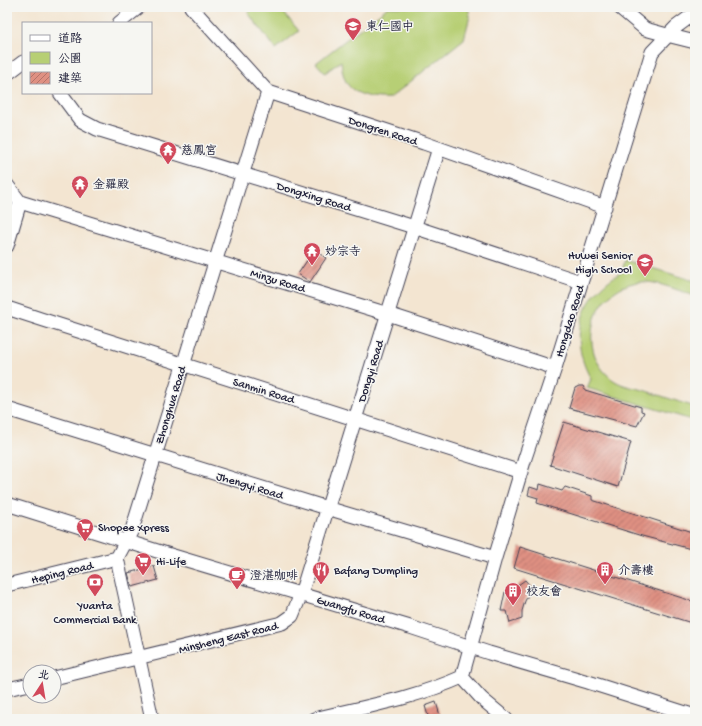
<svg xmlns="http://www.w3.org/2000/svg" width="702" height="726" viewBox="0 0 702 726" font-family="'Gochi Hand','LXGW WenKai TC',sans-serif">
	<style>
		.green { fill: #b7cf74; stroke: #6c7858 }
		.building { fill: url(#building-hatch) }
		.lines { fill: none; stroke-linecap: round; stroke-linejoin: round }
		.minor-casing { stroke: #413f52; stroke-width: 15 }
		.minor { stroke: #fff; stroke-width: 13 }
		.labels { text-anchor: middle; stroke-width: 3; stroke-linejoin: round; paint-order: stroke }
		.poi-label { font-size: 12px; fill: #22223b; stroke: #f6f6f2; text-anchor: start }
		.street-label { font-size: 12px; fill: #22223b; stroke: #f6f6f2 }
	</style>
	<defs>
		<pattern id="building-hatch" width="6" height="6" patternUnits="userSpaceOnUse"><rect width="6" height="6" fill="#df9082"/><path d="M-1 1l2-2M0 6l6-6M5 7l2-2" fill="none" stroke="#b4756c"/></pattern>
	</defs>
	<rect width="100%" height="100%" fill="#f6f6f2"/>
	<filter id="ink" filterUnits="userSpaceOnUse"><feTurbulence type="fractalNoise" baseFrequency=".025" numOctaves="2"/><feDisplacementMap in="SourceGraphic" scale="8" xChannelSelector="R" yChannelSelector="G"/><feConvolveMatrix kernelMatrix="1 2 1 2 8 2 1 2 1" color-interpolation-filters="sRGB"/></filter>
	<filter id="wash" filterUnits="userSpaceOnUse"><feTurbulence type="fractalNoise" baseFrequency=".012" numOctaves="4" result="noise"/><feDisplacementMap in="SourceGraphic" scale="16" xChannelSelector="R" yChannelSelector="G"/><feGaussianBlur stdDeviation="0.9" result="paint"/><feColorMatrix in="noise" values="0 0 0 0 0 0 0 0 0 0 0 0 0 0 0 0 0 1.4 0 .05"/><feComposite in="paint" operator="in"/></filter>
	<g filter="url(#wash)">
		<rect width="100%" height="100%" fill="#f3e5d1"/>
		<path class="green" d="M255,7H279L299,31L276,49L248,13Z
			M388,7H468L470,16L464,39L390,98C377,99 356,96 348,85C343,78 342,69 341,61L325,73L316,63Z
			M625,260L695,281V296C679,291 655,280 639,282C593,288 574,349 612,379C620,385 630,387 640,389C658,395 677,401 695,407V421L587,388L591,379C567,337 581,295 622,272Z"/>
		<g id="blocks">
			<path class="building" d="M314,250L326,258L310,282L298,274Z
				M579,386H583L585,390L641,407V411L644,412L637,426L569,408L575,388Z
				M564,422L631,442L618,487L550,465Z
				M540,484L562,491L565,487L592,496V500L695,533V550L642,536L537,503L538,498L528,495L530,487L539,490Z
				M520,547L695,602V624L514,568Z
				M154,566L158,580L132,587L128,573Z
				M525,580L532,588L525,601L522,611V619L510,623L507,611H501L505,592L512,595L518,585Z
				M436,702L441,719H429L425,706Z"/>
		</g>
	</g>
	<g filter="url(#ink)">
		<use href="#blocks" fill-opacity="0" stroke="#413f52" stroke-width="1"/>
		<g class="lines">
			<g class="minor-casing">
				<path id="minor" d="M191,7L268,92L424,143L605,207
					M619,7L645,29L667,35L695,42
					M119,23L139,7
					M7,74L23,62
					M60,93L80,120L97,129L414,227L581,282
					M7,185L20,202L388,314L555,368
					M7,246L20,202
					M7,308C178,364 350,417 521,472
					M7,409L327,508L495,558
					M7,504L170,555L410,627L489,653L588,682L695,716
					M7,585L117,558
					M462,677L482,699L506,719
					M54,678L282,623L292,616L301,594L439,148
					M7,689L30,684
					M152,719L117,558L132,530L268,92
					M314,719C363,707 416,698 462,677L495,558L525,458L555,368L652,52L676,27L695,13"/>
			</g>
			<use href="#minor" class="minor"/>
		</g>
	</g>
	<defs>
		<g id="school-pin" transform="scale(0.9)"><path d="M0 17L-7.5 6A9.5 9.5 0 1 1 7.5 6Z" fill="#d1495b" stroke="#f6f6f2"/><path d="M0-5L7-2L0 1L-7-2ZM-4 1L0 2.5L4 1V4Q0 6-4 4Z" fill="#fff"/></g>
		<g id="temple-pin" transform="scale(0.9)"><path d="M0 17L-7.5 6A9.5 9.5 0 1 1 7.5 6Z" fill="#d1495b" stroke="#f6f6f2"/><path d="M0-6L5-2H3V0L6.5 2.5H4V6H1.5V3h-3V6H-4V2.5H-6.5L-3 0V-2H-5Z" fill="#fff"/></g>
		<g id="supermarket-pin" transform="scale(0.9)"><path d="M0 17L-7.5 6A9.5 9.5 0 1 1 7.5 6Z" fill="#d1495b" stroke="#f6f6f2"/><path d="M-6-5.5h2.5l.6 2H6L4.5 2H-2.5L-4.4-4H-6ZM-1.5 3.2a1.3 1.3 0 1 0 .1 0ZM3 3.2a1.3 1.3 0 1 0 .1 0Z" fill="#fff"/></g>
		<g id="restaurant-pin" transform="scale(0.9)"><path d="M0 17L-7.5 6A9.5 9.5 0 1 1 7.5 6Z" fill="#d1495b" stroke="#f6f6f2"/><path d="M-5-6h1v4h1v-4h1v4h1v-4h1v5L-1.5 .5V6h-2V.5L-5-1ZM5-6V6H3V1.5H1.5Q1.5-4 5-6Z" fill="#fff"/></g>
		<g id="building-pin" transform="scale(0.9)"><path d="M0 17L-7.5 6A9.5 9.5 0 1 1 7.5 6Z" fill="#d1495b" stroke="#f6f6f2"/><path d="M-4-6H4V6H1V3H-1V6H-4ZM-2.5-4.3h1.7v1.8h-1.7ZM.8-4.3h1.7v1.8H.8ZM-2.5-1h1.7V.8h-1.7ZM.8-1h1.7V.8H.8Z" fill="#fff"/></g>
		<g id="cafe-pin" transform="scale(0.9)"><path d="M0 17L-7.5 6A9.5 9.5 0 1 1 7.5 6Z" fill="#d1495b" stroke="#f6f6f2"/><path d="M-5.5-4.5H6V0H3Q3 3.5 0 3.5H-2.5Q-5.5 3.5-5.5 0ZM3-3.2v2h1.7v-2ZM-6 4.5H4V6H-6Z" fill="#fff"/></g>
		<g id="bank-pin" transform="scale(0.9)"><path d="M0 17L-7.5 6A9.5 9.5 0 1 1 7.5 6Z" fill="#d1495b" stroke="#f6f6f2"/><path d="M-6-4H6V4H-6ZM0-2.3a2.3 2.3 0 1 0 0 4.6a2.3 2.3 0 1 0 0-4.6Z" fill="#fff"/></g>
	</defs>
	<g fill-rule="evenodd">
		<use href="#school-pin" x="353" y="26"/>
		<use href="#temple-pin" x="168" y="150"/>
		<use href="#temple-pin" x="80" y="184"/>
		<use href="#temple-pin" x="312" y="251"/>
		<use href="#school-pin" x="645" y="262"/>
		<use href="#supermarket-pin" x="85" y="527"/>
		<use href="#supermarket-pin" x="143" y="561"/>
		<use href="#restaurant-pin" x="321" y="570"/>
		<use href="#building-pin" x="605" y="570"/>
		<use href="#cafe-pin" x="237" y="575"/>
		<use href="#bank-pin" x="95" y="582"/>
		<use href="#building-pin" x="513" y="591"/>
	</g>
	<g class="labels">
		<g class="poi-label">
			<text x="366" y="30">東仁國中</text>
			<text x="181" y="154">慈鳳宮</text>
			<text x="93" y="188">金羅殿</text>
			<text x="325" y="255">妙宗寺</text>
			<text x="632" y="259" text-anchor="end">Huwei Senior<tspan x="632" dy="14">High School</tspan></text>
			<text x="98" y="531">Shopee Xpress</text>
			<text x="156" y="565">Hi-Life</text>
			<text x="334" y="574">Bafang Dumpling</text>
			<text x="618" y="574">介壽樓</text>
			<text x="250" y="579">澄湛咖啡</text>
			<text x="526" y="595">校友會</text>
			<text x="95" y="609" text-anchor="middle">Yuanta<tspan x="95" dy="14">Commercial Bank</tspan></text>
		</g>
		<g class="street-label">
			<text transform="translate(383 130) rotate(18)" y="4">Dongren Road</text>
			<text transform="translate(314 196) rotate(17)" y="4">Dongxing Road</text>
			<text transform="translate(278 280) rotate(17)" y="4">Minzu Road</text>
			<text transform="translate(569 321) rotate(-73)" y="4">Hongdao Road</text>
			<text transform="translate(370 371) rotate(-73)" y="4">Dongyi Road</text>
			<text transform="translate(264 390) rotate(17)" y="4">Sanmin Road</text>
			<text transform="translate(170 405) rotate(-73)" y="4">Zhonghua Road</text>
			<text transform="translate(250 485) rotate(17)" y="4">Jhengyi Road</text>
			<text transform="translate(62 572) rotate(-14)" y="4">Heping Road</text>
			<text transform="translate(351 609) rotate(17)" y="4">Guangfu Road</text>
			<text transform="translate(228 637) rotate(-14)" y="4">Minsheng East Road</text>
		</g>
	</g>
	<rect width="702" height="726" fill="none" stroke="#f6f6f2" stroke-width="24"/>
	<rect x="22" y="22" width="130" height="72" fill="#f6f6f2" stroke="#a1a1a9"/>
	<rect x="30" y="35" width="20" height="6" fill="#ffffff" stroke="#a1a1a9"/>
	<text x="58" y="42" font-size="12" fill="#22223b">道路</text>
	<rect x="30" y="52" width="20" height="12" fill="#b7cf74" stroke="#a1a1a9"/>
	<text x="58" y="62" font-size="12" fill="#22223b">公園</text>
	<rect x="30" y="72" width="20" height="12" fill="url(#building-hatch)" stroke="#a1a1a9"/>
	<text x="58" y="82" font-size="12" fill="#22223b">建築</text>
	<g transform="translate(42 684) rotate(12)"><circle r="19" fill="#f6f6f2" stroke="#a1a1a9"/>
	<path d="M0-3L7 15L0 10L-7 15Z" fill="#d1495b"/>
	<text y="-6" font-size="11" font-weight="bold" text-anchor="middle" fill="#22223b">北</text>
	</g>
</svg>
